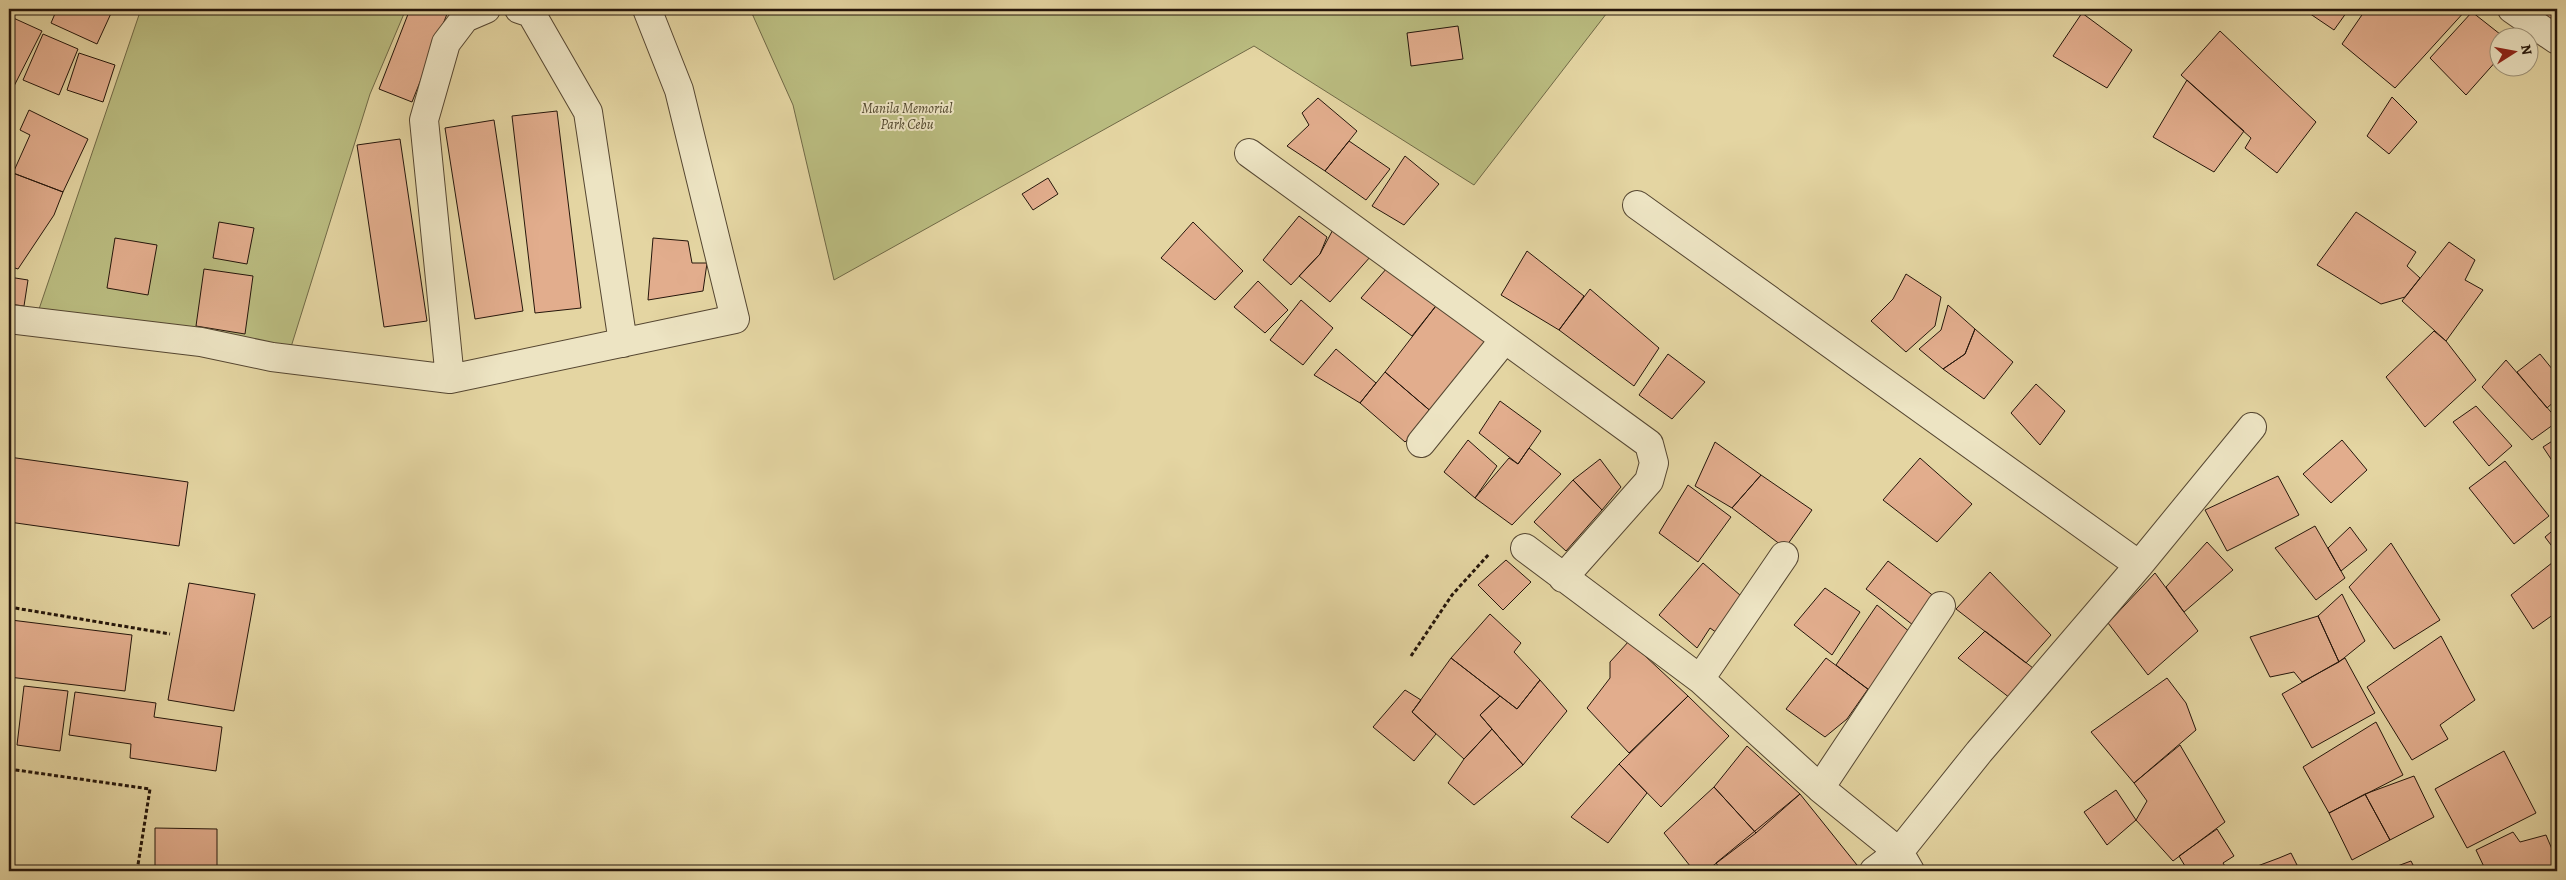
<svg xmlns="http://www.w3.org/2000/svg" width="2566" height="880" viewBox="0 0 2566 880" font-family="Alegreya,serif">
	<style>
		.green { fill: #babc80; stroke: #706946 }
		.building { fill: #e2ad8d; stroke: #25160b }
		.lines { fill: none; stroke-linecap: round; stroke-linejoin: round }
		.minor-casing { stroke: #554631; stroke-width: 30 }
		.path { stroke: #25160b; stroke-width: 3; stroke-dasharray: 4 2.5; stroke-linecap: butt }
		.minor { stroke: #ede4c3; stroke-width: 28 }
		.labels { text-anchor: middle; stroke-width: 4; stroke-linejoin: round; paint-order: stroke }
		.park-label { font-size: 14px; font-style: italic; fill: #52482e; stroke: #ede4c3 }
	</style>
	<rect width="100%" height="100%" fill="#e4d5a2"/>
	<filter id="stains"><feTurbulence type="fractalNoise" baseFrequency=".004" numOctaves="4"/><feColorMatrix values="0 0 0 0 .2 0 0 0 0 .09 0 0 0 0 .02 0 0 0 .5 -.17"/></filter>
	<radialGradient id="worn" r=".72"><stop offset=".6" stop-color="#630" stop-opacity="0"/><stop offset="1" stop-color="#630" stop-opacity=".3"/></radialGradient>
	<path class="green" d="M141,9H406L370,94L291,347L37,315Z
		M750,9H1610L1474,185L1254,46L834,280L793,105Z"/>
	<path class="building" d="M57,9H113L97,44L51,23Z
		M410,9H449L412,102L379,89Z
		M2303,9H2349L2334,30Z
		M2366,9H2465L2466,10L2395,88L2342,44Z
		M2535,9H2557V15L2549,22Z
		M2472,12L2505,38H2498V59L2466,95L2430,58Z
		M2082,13L2132,50L2107,88L2053,56Z
		M9,16L42,31L12,90L9,89Z
		M1458,26L1463,59L1411,66L1407,33Z
		M2220,31L2316,122L2277,173L2245,148L2251,138L2181,75Z
		M43,34L78,49L59,95L23,80Z
		M79,53L115,65L103,102L67,90Z
		M2187,80L2244,131L2214,172L2153,137Z
		M2392,97L2417,122L2389,154L2367,136Z
		M1318,98L1357,131L1325,171L1287,146L1309,125L1302,113Z
		M29,110L88,139L63,192L13,173L30,135L20,130Z
		M557,111L581,308L535,313L512,116Z
		M494,120L523,311L475,319L445,128Z
		M9,122L14,124L9,136Z
		M400,139L427,321L384,327L357,145Z
		M1349,141L1390,169L1366,200L1325,171Z
		M1405,156L1439,184L1404,225L1372,206Z
		M13,173L63,192L54,215L18,269L9,266V184Z
		M1048,178L1058,194L1033,210L1022,194Z
		M2356,212L2416,252L2407,266L2420,278L2405,297L2381,304L2317,265Z
		M1299,216L1327,237L1320,254L1291,285L1263,260Z
		M219,222L254,228L247,264L213,258Z
		M1193,222L1243,271L1215,300L1161,258Z
		M1337,222L1371,256L1330,302L1299,276L1320,254Z
		M115,238L157,245L148,295L107,288Z
		M653,238L688,241L692,263H707L703,291L648,300Z
		M2449,242L2475,260L2465,280L2483,290L2446,341L2402,301Z
		M1527,251L1584,296L1559,330L1501,295Z
		M1387,268L1439,302L1412,336L1361,298Z
		M204,269L253,276L245,334L196,326Z
		M1906,274L1941,297L1935,326L1906,352L1871,321L1893,299Z
		M9,277L28,280L24,306L9,304Z
		M1258,281L1288,310L1265,333L1234,307Z
		M1590,289L1659,348L1634,386L1559,330Z
		M1301,300L1333,328L1303,365L1270,340Z
		M1439,302L1492,347L1434,414L1385,372Z
		M1948,305L1975,329L1965,354L1943,369L1919,349L1941,330Z
		M1975,329L2013,362L1984,399L1943,369L1965,354Z
		M2434,331L2446,341L2476,380L2425,427L2386,377Z
		M1336,349L1376,383L1360,403L1314,375Z
		M1668,354L1705,382L1672,419L1639,395Z
		M2540,354L2557,375V399L2547,408L2517,372Z
		M2506,360L2557,419V422L2532,440L2482,387Z
		M1385,372L1434,414L1405,442L1360,403Z
		M2036,384L2065,411L2040,445L2011,413Z
		M1500,401L1541,431L1518,464L1479,433Z
		M2476,406L2512,446L2489,466L2453,422Z
		M2557,438V468L2543,447Z
		M1468,440L1497,466L1475,498L1444,472Z
		M2342,440L2367,470L2331,503L2303,474Z
		M1715,442L1761,475L1732,508L1695,486Z
		M1529,448L1561,474L1512,525L1475,498L1509,458L1518,464Z
		M9,457L188,482L179,546L9,522Z
		M1920,458L1972,504L1937,542L1883,500Z
		M1600,459L1621,487L1602,510L1573,480Z
		M2505,461L2549,516L2514,544L2469,488Z
		M1761,475L1812,510L1785,548L1732,508Z
		M2278,476L2299,515L2227,551L2205,510Z
		M1573,480L1602,510L1566,551L1534,522Z
		M1688,485L1731,517L1698,562L1659,533Z
		M2315,526L2345,578L2316,600L2275,548Z
		M2350,527L2367,550L2341,571L2328,548Z
		M2557,527V553L2545,537Z
		M2207,542L2233,570L2184,612L2166,587Z
		M2391,543L2440,620L2394,649L2349,587Z
		M2557,559V612L2533,629L2511,595Z
		M1506,560L1531,582L1503,610L1478,585Z
		M1888,561L1935,597L1913,625L1866,589Z
		M1703,563L1748,602L1723,637L1710,628L1697,648L1659,615Z
		M1990,572L2051,635L2026,663L1956,609Z
		M2155,573L2198,631L2148,675L2108,623Z
		M189,583L255,594L234,711L168,700Z
		M1825,588L1860,612L1832,655L1794,625Z
		M2342,594L2365,641L2339,662L2318,616Z
		M1877,605L1916,637L1878,697L1836,665Z
		M1490,614L1521,643L1514,652L1540,680L1517,709L1451,658Z
		M2318,616L2339,662L2302,682L2294,672L2270,677L2250,637Z
		M11,620L132,635L125,691L9,677Z
		M1985,631L2033,668L2010,698L1958,658Z
		M2441,636L2475,700L2440,725L2448,739L2412,760L2367,687Z
		M1629,641L1688,696L1629,753L1587,708L1610,678V662Z
		M1451,658L1500,696L1480,715L1492,729L1464,759L1412,712Z
		M1826,658L1868,689L1847,719L1825,737L1786,709Z
		M2345,658L2375,713L2312,748L2282,694Z
		M2167,678L2186,703L2196,730L2134,783L2091,732Z
		M1540,680L1567,711L1523,765L1480,715L1500,696L1517,709Z
		M9,682L14,683L9,716Z
		M24,686L68,691L60,751L17,745Z
		M1405,690L1421,700L1412,712L1436,734L1414,761L1373,727Z
		M75,692L156,703L154,717L222,727L216,771L130,758L131,744L69,735Z
		M1688,696L1729,736L1661,807L1619,764Z
		M2376,722L2403,775L2329,813L2303,767Z
		M1492,729L1523,765L1474,805L1448,783L1464,759Z
		M2180,745L2225,822L2173,861L2136,820L2147,801L2134,783Z
		M1747,746L1800,794L1756,833L1714,787Z
		M2504,751L2536,813L2467,848L2435,789Z
		M1619,764L1647,793L1608,843L1571,817Z
		M2414,776L2434,817L2390,840L2365,794Z
		M1714,787L1756,833L1706,871H1694L1664,833Z
		M2116,790L2136,820L2107,845L2084,812Z
		M1800,794L1861,870L1722,871L1716,863Z
		M2365,794L2390,840L2352,860L2329,813Z
		M155,828L217,829V871H155Z
		M2217,829L2234,856L2223,863L2228,871H2188L2179,856Z
		M2513,832L2520,842L2546,835L2557,861V871H2486L2476,850Z
		M2291,853L2300,871H2244L2279,858Z
		M2411,861L2416,871H2384Z"/>
	<g class="lines">
		<g class="minor-casing">
			<path id="minor" d="M519,9L531,13L588,112L623,343
				M2512,9L2557,40
				M1249,153L1649,444L1654,463L1649,481L1563,578
				M1637,205L2139,565
				M9,319L201,342L272,357L450,379L735,319L679,90L647,9
				M450,379L424,120L446,43L465,18L486,9
				M1421,443L1504,340
				M1525,548L1700,679L1820,788L1899,852L1910,871
				M1700,679L1784,556
				M1820,788L1941,606
				M1874,871L1899,852L1979,752L2139,565L2252,427"/>
		</g>
		<path class="path" d="M9,607L170,634
			M1411,656L1452,595L1489,554
			M9,769L150,789L137,871"/>
		<use href="#minor" class="minor"/>
	</g>
	<g class="labels">
		<g class="park-label">
			<text x="907" y="113">Manila Memorial<tspan x="907" dy="16">Park Cebu</tspan></text>
		</g>
	</g>
	<rect width="2566" height="880" fill="none" stroke="#e4d5a2" stroke-width="30"/>
	<rect x="10" y="10" width="2546" height="860" fill="none" stroke="#25160b" stroke-width="2.5"/>
	<rect x="15" y="15" width="2536" height="850" fill="none" stroke="#25160b"/>
	<g transform="translate(2514 52) rotate(79)"><circle r="24" fill="#ede4c3" stroke="#9d9279"/>
	<path d="M0-4L9 19L0 12L-9 19Z" fill="#8f2418"/>
	<text y="-8" font-size="14" font-weight="bold" text-anchor="middle" fill="#25160b">N</text>
	</g>
	<rect width="100%" height="100%" filter="url(#stains)"/>
	<rect width="100%" height="100%" fill="url(#worn)"/>
</svg>
